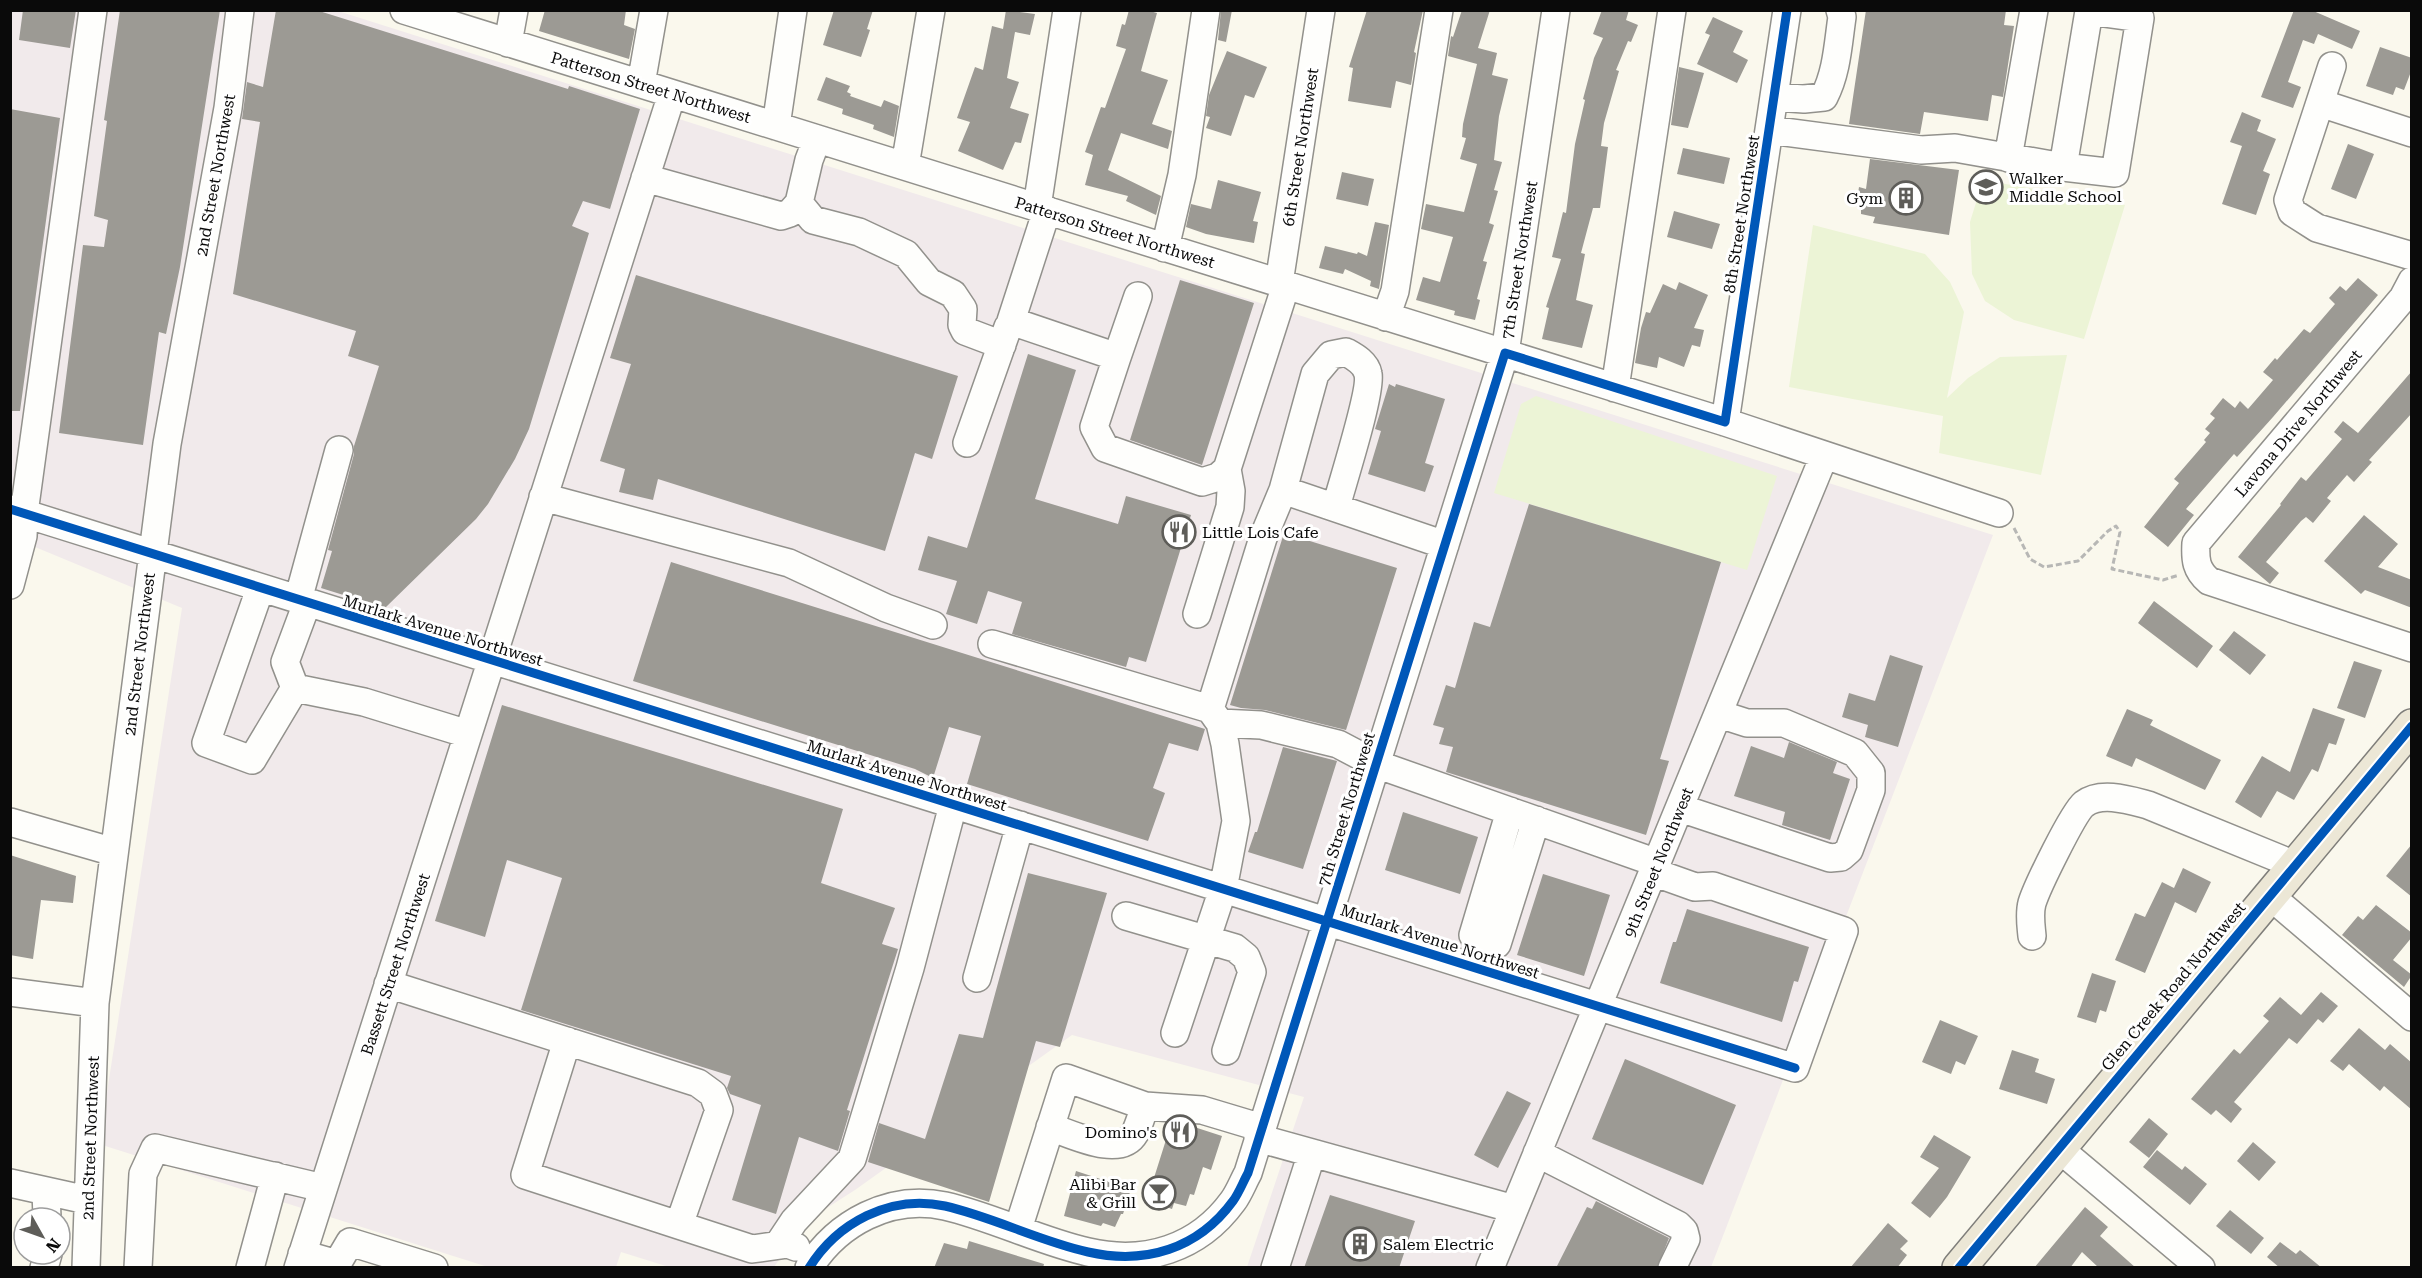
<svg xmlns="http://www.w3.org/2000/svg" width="2422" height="1278" viewBox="0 0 2422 1278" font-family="'Roboto Serif',serif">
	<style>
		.industrial { fill: #f1eaeb }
		.pitch { fill: #ecf4d6 }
		.building { fill: #9c9a94 }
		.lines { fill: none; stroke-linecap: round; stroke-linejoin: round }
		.minor-casing { stroke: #92918c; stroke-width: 30 }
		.major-casing { stroke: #7f7e7a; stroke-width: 36 }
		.path { stroke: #b7b7b5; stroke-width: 3; stroke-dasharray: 6 3; stroke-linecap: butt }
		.minor { stroke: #fefefc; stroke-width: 27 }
		.major { stroke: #ece7d6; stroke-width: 33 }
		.cycleway-casing { stroke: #fff; stroke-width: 13 }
		.cycleway { stroke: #0057b8; stroke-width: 9 }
		.labels { text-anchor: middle; stroke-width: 6; stroke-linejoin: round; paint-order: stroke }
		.street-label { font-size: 16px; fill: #0a0a0a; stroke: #fff }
		.poi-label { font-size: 16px; fill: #0a0a0a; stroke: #fff; text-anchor: start }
	</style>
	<rect width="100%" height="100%" fill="#faf8ed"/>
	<path class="industrial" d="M10,11H338L1993,535L1711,1267H1247L1304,1097L1072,1035L855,1190L819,1213L794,1239L774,1267H669L621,1252L616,1267H488L99,1144L182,608L11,537Z"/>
	<path class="pitch" d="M1983,180L2125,205L2084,339L2014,320L1985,301L1972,274L1970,222Z
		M1813,225L1925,254L1950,282L1964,312L1947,398L1968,378L2000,357L2067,355L2041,475L1939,453L1943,416L1789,387Z
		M1536,396L1777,476L1747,570L1494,493L1521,404Z"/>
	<path class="building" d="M23,10H76L70,48L19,40Z
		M120,10H220L180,267L166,334L159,332L143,445L59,433L83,245L104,247L108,220L94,216L107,121L104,120Z
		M276,10H316L568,89L569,86L640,109L610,209L583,201L572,226L589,233L529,429L515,459L488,504L476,519L385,608L321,588L332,551L328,550L354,454V446L379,366L348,356L356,331L233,294L260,122L242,119L247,82L263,87Z
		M545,10H626L624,25L635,29L629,59L539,31Z
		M834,10H873L867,29L870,30L861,57L823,45Z
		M1006,10L1035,14L1030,35L1015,32L1007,78L1019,82L1010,108L1029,114L1021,143L1015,142L1003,170L958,151L970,122L957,118L975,67L983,70L992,26L1003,29Z
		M1129,10H1146L1157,13L1141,71L1168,80L1152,124L1172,131L1168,149L1121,133L1108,170L1161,196L1156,215L1126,201L1128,196L1085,185L1093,155L1085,152L1101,107L1105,108L1126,49L1116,46L1122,24L1125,25Z
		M1221,10H1232L1226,42L1218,40Z
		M1367,10H1423L1414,52L1416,53L1411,85L1396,81L1391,108L1348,101L1353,68L1349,67Z
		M1462,10H1490L1478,48L1497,53L1492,75L1508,79L1499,116L1494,160L1502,162L1494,190L1498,191L1489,223L1494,225L1483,261L1487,262L1477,299L1480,300L1475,320L1454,315L1455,311L1416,300L1423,277L1440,282L1453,237L1421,229L1426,204L1464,212L1477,164L1460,159L1466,138L1462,137L1463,124L1477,64L1448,56L1451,36L1453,37Z
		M1602,10H1629L1626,20L1638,25L1631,42L1628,41L1616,70L1619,71L1604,123L1601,146L1608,147L1600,208H1593L1581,253L1585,254L1576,300L1593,305L1582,348L1542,339L1549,308L1546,307L1561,259L1552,257L1563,212L1566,213L1575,144L1585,100L1583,99L1594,58L1603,38L1593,34Z
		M1866,10H2006L2004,25L2014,26L2003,97L1992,95L1988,121L1924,112L1920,134L1849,124Z
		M2294,10H2311L2360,31L2352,49L2318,34L2314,44L2303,40L2288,82L2301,87L2293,108L2261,97Z
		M1713,17L1743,31L1733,52L1748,60L1737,83L1697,64L1710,35L1705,33Z
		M2380,47L2412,58V69L2404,90L2396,87L2393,95L2366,86Z
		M1227,51L1267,67L1254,98L1245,95L1231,136L1206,128L1210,117L1206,116L1209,95Z
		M1679,67L1704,73L1688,128L1671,125Z
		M826,77L850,86L847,92L851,94L850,96L881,107L884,100L899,106L894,137L873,129L874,125L842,114L843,109L817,100Z
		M10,109L60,118L20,411H10Z
		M2242,112L2261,120L2257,131L2276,139L2263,171L2270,174L2256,215L2222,204L2242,146L2230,142Z
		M2348,144L2374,154L2356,199L2331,189Z
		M1683,148L1730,158L1724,184L1677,174Z
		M1870,159L1959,170L1949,235L1873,223L1875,217L1861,214V208L1856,206L1859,187L1866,189Z
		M1342,172L1374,179L1368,206L1336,199Z
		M1218,180L1261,192L1253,221L1258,222L1254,243L1206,234L1186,227L1191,204L1211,209Z
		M1674,211L1720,224L1712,249L1667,237Z
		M1375,222L1389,225L1379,289L1370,286L1371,281L1345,269L1343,274L1319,268L1325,246L1357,254L1358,252L1367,256Z
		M636,275L958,376L932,459L915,453L885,551L658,479L653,500L619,492L625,469L600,461L631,364L610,358Z
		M2358,278L2378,295L2273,417L2237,457L2234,454L2186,509L2194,515L2168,547L2144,527L2179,483L2174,479L2206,442L2204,440L2210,433L2205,429L2215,418L2210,414L2223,398L2235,408L2240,401L2248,409L2273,380L2263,372L2275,358L2277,360L2304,329L2310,333L2335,304L2329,298L2340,286L2346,291Z
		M1180,280L1254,303L1202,465L1130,440Z
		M1679,282L1708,295L1694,328L1704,330L1700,347L1692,345L1684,367L1659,357L1657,368L1635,363L1641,328L1646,312L1650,313L1663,284L1676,290Z
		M1028,354L1076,370L1035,499L1118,524L1126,496L1191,515L1146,662L1129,657L1126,667L1012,634L1022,602L988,591L977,624L946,614L957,581L918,570L928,536L967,548Z
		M2412,371V413L2369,460L2372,462L2354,482L2347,475L2327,498L2331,501L2313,523L2306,517L2301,521L2266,562L2279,573L2270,584L2238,557L2281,505L2280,504L2301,477L2306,481L2342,439L2334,432L2343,421L2358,433Z
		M1389,384L1395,387L1396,384L1445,399L1425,463L1434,466L1425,492L1368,474L1381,431L1375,429Z
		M1529,504L1721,562L1660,759L1669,761L1646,835L1446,772L1453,747L1439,744L1444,728L1433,725L1446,685L1455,688L1474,622L1490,627Z
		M2364,515L2398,544L2378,567L2412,580V608L2365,590L2361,594L2324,561Z
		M1284,533L1397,568L1346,730L1265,710L1241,708L1230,705Z
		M671,562L1205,729L1198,751L1169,743L1153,788L1165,793L1148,841L967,784L981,736L949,727L933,778L915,769L633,681Z
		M2154,601L2213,646L2197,668L2138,623Z
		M2234,631L2266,655L2250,675L2219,650Z
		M1890,655L1923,666L1898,747L1865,737L1868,725L1842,717L1849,693L1875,701Z
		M2354,661L2382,670L2365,718L2337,708Z
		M502,705L843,809L821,883L895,908L882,944L898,949L847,1110L850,1111L838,1151L799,1137L776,1214L732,1200L761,1105L730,1094L727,1088L731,1076L521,1010L562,878L507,860L485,937L435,921Z
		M2313,708L2345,719L2336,745L2329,743L2318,772L2312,769L2294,800L2277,791L2261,818L2235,802L2262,756L2290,772Z
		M2127,709L2153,720L2150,725L2221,760L2205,790L2136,758L2132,767L2106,756Z
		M1789,742L1837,762L1833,773L1850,779L1830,840L1782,825L1785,812L1734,796L1751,746L1784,758Z
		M1283,747L1337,761L1303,869L1248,852L1255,832H1257Z
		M1403,812L1478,837L1460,894L1385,870Z
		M2412,844V897L2386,876Z
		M10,855L76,876L73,903L41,900L33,959L10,955Z
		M2183,868L2211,882L2196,913L2175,902L2145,973L2115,960L2135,913L2145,917L2162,882L2174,888Z
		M1028,873L1107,893L1060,1047L1036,1041L989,1202L868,1162L879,1123L925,1139L959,1034L983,1038Z
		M1543,874L1610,895L1584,976L1517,955Z
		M2376,905L2412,933V937L2393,960L2412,975L2404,987L2342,935L2358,916L2363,920Z
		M1687,909L1809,947L1798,982L1794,981L1782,1022L1660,983L1673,942H1676Z
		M2092,973L2116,981L2106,1012L2100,1010L2096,1023L2077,1017Z
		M2321,992L2338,1006L2323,1023L2318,1019L2297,1044L2289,1038L2234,1102L2242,1109L2231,1123L2216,1110L2211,1115L2191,1099L2234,1049L2240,1054L2269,1021L2263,1016L2280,997L2301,1015Z
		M1940,1020L1978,1036L1965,1065L1956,1061L1951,1074L1922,1062Z
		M2359,1028L2385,1050L2390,1044L2412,1063V1110L2384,1086L2380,1091L2349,1064L2343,1071L2330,1061Z
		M2012,1050L2039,1059L2035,1072L2055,1079L2047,1104L1999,1089Z
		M1625,1059L1736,1105L1703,1185L1592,1139Z
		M1507,1091L1531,1103L1498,1168L1474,1155Z
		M2149,1118L2168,1134L2149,1158L2129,1142Z
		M1171,1124L1188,1125L1222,1136L1211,1170L1203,1167L1194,1195L1190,1194L1186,1206L1174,1203L1172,1209L1147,1200Z
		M1934,1135L1971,1157L1947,1197L1930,1218L1911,1203L1939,1168L1920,1157Z
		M2253,1142L2276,1162L2259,1181L2237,1161Z
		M2157,1150L2182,1170L2185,1166L2207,1184L2190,1205L2143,1167Z
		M1076,1171L1131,1189L1123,1214H1121L1115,1227L1103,1223L1101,1226L1064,1216Z
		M1330,1195L1415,1221L1399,1268H1304Z
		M1596,1201L1669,1238L1657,1268H1556L1587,1207L1592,1209Z
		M2085,1207L2108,1227L2100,1236L2136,1268H2099L2082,1252L2070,1268H2034Z
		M2230,1210L2264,1238L2251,1254L2216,1226Z
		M1888,1223L1908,1241L1900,1249L1907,1255L1897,1268H1850Z
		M969,1241L1044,1264L1043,1268H934L944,1243L967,1249Z
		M2280,1242L2296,1254L2300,1250L2322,1268H2280L2267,1257Z"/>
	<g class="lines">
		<g class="minor-casing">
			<path id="minor" d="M404,10L1725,422L1999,513
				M508,43L514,10
				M2332,66L2288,200L2292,212L2317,228L2412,256
				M641,84L654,10
				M1774,97L1804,99L1824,97C1837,72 1838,44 1842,17L1840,10
				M2320,103L2412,133
				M776,126L793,10
				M1769,130L1921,150L1955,148L2063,167L2115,173L2140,18L2089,11L2063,167
				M817,139L809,160L799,203L813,220L859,232L906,254L929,282L953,294L963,309L962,325L965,331L1002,345
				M2008,158L2034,10
				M905,166L931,10
				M645,178L781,216L790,213L799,203
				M1037,207L1067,10
				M1047,210L1011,321L1117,357L1094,427L1105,448L1202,482L1218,477L1227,469L1286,285
				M1165,248L1182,175L1206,10
				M2412,281L2403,298L2196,543C2195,560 2196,570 2209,581L2412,648
				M1279,283L1321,10
				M1386,317L1395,291L1439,10
				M1117,357L1138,296
				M1615,388L1672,10
				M1725,422L1787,10
				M967,443L1008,327
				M1283,490L1315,374L1331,355L1346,352C1355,357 1366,363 1368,374C1372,391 1342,484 1336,507
				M543,497L789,563L886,608L933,625
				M10,509L1795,1068L1844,931L1713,886L1695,887L1653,872
				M10,585L23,536L24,513L93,10
				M260,589L206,743L252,760L295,688
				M298,600L339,450
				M307,603L285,662L295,688L364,702L468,734
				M1197,614L1230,507L1231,491L1227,469
				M992,644L1210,709L1220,723L1225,744L1236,821L1223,889L1175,1033
				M1210,709L1263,538L1283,490L1445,545
				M1220,723L1261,725L1338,744L1376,764L1657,863
				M1680,808L1830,858L1841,857L1849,850L1871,790V773L1855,753L1784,723H1747L1719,714
				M10,822L114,852
				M2269,895L2412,1017
				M1126,916L1235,948L1246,957L1252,972L1226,1051
				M2032,936C2031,925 2029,914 2032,903C2037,887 2073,813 2084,804C2101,791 2129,800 2148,805L2295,865
				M1483,952L1473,935L1510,811
				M1476,968L1483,952L1497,944L1536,820
				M977,978L1020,825
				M388,984L698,1083L713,1094L719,1110L679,1225
				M10,992L95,1003
				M567,1041L525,1175L752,1249L788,1244L796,1247
				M1050,1127C1072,1134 1120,1159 1135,1133C1139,1125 1142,1114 1145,1106
				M1258,1138L1514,1209
				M2057,1147L2201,1268
				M1537,1153L1678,1225L1684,1231L1686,1239L1672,1268
				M10,1183L87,1200
				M46,1191L47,1218
				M1018,1229L1066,1078L1145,1106L1202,1110L1262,1128
				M778,1245L794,1221L852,1159L910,968L953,805
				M302,1254L337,1264L350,1242L434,1268
				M44,1268L48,1254
				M86,1268L95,1003L167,444L228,108L240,10
				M138,1268L143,1174L155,1148L323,1188
				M250,1268L275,1176
				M298,1268L672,94
				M809,1268C837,1223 890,1194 945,1206C993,1217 1039,1241 1088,1252C1145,1265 1198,1249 1233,1201C1239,1193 1243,1182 1248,1173L1505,353L1556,10
				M1275,1268L1312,1153
				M1490,1268L1824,456"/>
		</g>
		<g class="major-casing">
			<path id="major" d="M1959,1268L2412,726"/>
		</g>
		<path class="path" d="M2014,528L2030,559L2044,567L2078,561L2108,531L2116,526L2120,532L2112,569L2163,580L2179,575"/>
		<use href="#minor" class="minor"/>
		<use href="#major" class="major"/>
		<g class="cycleway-casing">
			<path id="cycleway" d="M10,509L1795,1068
				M809,1268C837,1223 890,1194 945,1206C993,1217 1039,1241 1088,1252C1145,1265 1198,1249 1233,1201C1239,1193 1243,1182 1248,1173L1505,353L1725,422L1787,10
				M1959,1268L2412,726"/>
		</g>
		<use href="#cycleway" class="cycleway"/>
	</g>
	<defs>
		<g id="school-ring" transform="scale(1.725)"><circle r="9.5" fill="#fff" stroke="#5e5d59" stroke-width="1.5"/><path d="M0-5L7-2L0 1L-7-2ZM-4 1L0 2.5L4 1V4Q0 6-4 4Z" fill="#5e5d59"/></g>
		<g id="building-ring" transform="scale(1.725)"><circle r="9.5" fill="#fff" stroke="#5e5d59" stroke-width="1.5"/><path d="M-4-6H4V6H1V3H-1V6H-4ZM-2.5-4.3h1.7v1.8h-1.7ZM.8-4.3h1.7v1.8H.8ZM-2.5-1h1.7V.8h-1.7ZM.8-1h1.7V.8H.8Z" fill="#5e5d59"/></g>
		<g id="restaurant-ring" transform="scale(1.725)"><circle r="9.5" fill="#fff" stroke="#5e5d59" stroke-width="1.5"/><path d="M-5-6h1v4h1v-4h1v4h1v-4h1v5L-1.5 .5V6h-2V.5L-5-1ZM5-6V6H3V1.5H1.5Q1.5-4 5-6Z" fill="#5e5d59"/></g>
		<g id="bar-ring" transform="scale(1.725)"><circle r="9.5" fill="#fff" stroke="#5e5d59" stroke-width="1.5"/><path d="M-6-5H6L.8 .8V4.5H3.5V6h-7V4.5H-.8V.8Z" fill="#5e5d59"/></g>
	</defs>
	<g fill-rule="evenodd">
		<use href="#school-ring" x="1986" y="187"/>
		<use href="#building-ring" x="1906" y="198"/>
		<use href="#restaurant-ring" x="1179" y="532"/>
		<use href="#restaurant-ring" x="1180" y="1132"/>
		<use href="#bar-ring" x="1159" y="1193"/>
		<use href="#building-ring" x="1360" y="1244"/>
	</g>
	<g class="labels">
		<g class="street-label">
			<text transform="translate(651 87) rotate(17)" y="6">Patterson Street Northwest</text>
			<text transform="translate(1300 147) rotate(-81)" y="6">6th Street Northwest</text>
			<text transform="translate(215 175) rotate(-80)" y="6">2nd Street Northwest</text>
			<text transform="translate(1741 214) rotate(-81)" y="6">8th Street Northwest</text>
			<text transform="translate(1115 232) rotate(17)" y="6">Patterson Street Northwest</text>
			<text transform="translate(1519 260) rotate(-81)" y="6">7th Street Northwest</text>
			<text transform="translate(2298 423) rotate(-50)" y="6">Lavona Drive Northwest</text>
			<text transform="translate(443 630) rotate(17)" y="6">Murlark Avenue Northwest</text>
			<text transform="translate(139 654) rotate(-83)" y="6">2nd Street Northwest</text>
			<text transform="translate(907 775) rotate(17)" y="6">Murlark Avenue Northwest</text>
			<text transform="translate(1346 809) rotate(-73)" y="6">7th Street Northwest</text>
			<text transform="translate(1658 862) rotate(-68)" y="6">9th Street Northwest</text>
			<text transform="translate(1440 941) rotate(18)" y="6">Murlark Avenue Northwest</text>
			<text transform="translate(395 964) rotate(-72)" y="6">Bassett Street Northwest</text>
			<text transform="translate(2173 986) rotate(-50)" y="6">Glen Creek Road Northwest</text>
			<text transform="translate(90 1138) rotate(-88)" y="6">2nd Street Northwest</text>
		</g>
		<g class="poi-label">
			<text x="2009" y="184">Walker<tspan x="2009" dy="18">Middle School</tspan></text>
			<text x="1883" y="204" text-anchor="end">Gym</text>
			<text x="1202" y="538">Little Lois Cafe</text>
			<text x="1157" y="1138" text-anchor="end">Domino's</text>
			<text x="1136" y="1190" text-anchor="end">Alibi Bar<tspan x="1136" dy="18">&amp; Grill</tspan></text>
			<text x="1383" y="1250">Salem Electric</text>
		</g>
	</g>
	<rect width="2422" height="1278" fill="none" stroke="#0a0a0a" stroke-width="24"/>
	<g transform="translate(42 1236) rotate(130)"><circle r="28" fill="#ffffff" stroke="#9d9d9d" stroke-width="1.5"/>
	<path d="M0-4.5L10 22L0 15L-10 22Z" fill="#5e5d59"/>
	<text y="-9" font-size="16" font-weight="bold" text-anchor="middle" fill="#0a0a0a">N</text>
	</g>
</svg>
